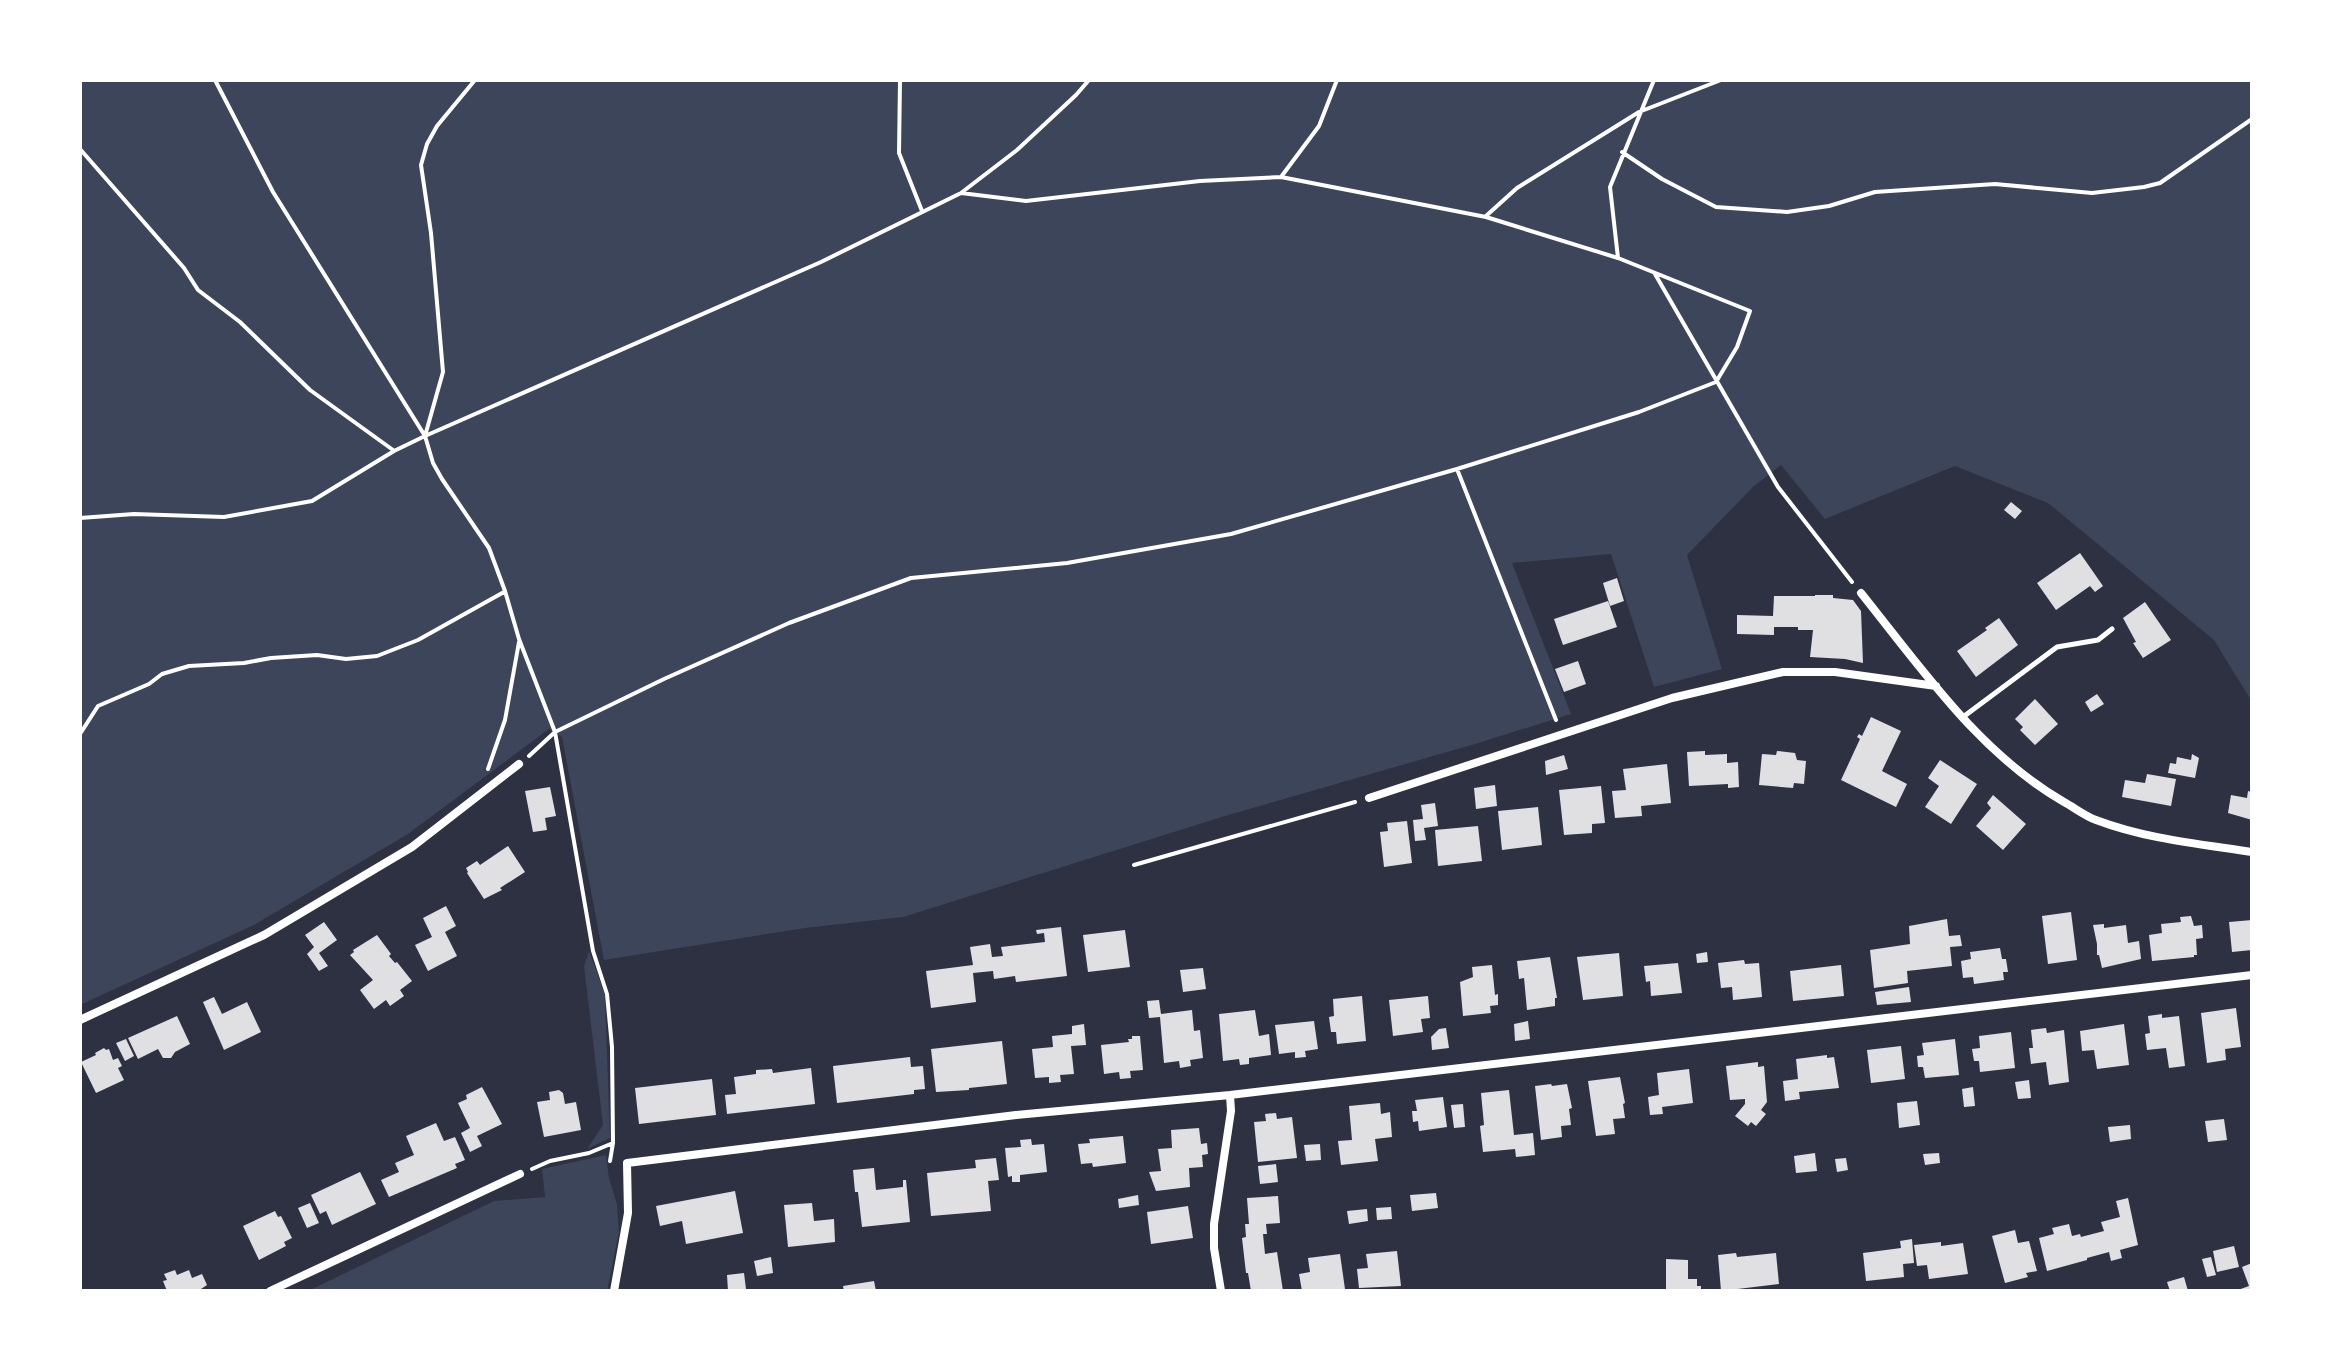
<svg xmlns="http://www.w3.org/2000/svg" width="2332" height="1371" viewBox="0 0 2332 1371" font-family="'IBM Plex Sans',sans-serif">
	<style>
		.green { fill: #3c4559 }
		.building { fill: #e0e0e3 }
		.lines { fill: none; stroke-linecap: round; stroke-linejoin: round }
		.path { stroke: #fff; stroke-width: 4 }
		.service { stroke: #fff; stroke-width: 5 }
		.minor { stroke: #fff; stroke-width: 8 }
	</style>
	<rect width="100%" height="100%" fill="#2d3142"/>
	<path class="green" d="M80,80H2252V702L2214,640L2048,503L1955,466L1825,519L1781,465L1753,487L1687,555L1722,669L1654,687L1611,554L1512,563L1571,714L1475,744L1225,816L903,917L805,928L604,960L562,737L549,729L408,834L254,925L80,1005Z
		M589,951L605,995L610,1138L587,1149L603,1125L584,966Z
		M606,1155L609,1178L617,1204L619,1232L607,1291H308L494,1201L545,1197L542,1169Z"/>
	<path class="building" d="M2011,502L2022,511L2015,519L2004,510Z
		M2080,553L2103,586L2095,592L2090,586L2056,610L2037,583Z
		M1617,578L1624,601L1610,606L1603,583Z
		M1815,595H1833V598L1853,600L1861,611L1863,663L1845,659L1810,657L1813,630H1798V627H1774V635L1737,634V615L1773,616L1774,596H1815Z
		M1608,601L1617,627L1563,645L1554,619Z
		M2145,602L2171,640L2143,658L2133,643L2136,642L2123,618Z
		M1999,618L2018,645L1976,677L1957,651L1987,630L1985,628Z
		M1578,661L1586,684L1564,692L1555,669Z
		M2097,694L2104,704L2091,712L2085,702Z
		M2035,699L2058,724L2035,745L2020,730L2023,727L2015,719Z
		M1871,717L1901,731L1882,771L1907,784L1896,807L1841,780L1860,739L1857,737L1859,734L1862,736Z
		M1705,751V755L1727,754V763L1738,762L1739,787L1728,788V784L1689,786L1687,752Z
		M1777,751L1795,753L1797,760L1806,761L1804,784L1794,783L1793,788L1759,785L1762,754L1776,755Z
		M2192,754L2199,758L2195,778L2168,773L2170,763L2176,764L2177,757L2191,760Z
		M1564,755L1568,769L1546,775L1545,761Z
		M1940,760L1977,784L1951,824L1925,807L1939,786L1928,778Z
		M1667,764L1671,803L1641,806L1642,816L1615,818L1612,791L1626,790L1623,769Z
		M2147,774L2176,779L2171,806L2122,797L2125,780L2145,783Z
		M1495,785L1497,806L1476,809L1474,788Z
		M1601,786L1605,823L1592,824V833L1564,835L1559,790Z
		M550,787L556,816L545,818L547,830L533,832L525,791Z
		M2248,791L2252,792V820L2228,813L2231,795L2247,798Z
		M1993,795L2026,824L2003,850L1976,826L1991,808L1987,803Z
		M1435,803L1438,826L1424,828L1426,840L1415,841L1413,820L1423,819L1421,805Z
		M1538,807L1542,845L1502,850L1498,811Z
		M1407,821L1412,863L1384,867L1380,832L1388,831L1387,823Z
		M1478,826L1482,861L1438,866L1435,830Z
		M508,846L525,872L500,888L502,890L484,899L467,873L468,872L466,868L477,861L480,865Z
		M446,906L456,926L445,932L457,956L428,971L415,945L432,937L423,918Z
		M2071,912L2077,960L2048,964L2042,916Z
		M2191,916L2194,926L2202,925L2203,938L2196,939L2197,955H2194V957L2152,961L2149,935L2162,933L2161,924L2181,922L2180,917Z
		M1947,919L1949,936L1960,935L1962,946L1950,947L1952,966L1907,971L1908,983L1874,988L1870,950L1910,944L1909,926Z
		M2252,920V950L2232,952L2229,922Z
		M324,922L337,940L319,953L328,966L319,971L307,954L314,947L305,935Z
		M2104,924V928L2126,925L2128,943L2139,941L2141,959L2102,968L2099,955H2097V944L2093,925Z
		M1061,927L1067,976L1016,982L1015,976L994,979L993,971L973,973L976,1002L931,1008L926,971L973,965L970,947L990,944L992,957L1003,956L1001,947L1045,942L1044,933L1037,934L1036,930Z
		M1125,930L1130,967L1088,972L1083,935Z
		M377,935L391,954L389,956L395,963L397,962L412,981L400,990L404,996L390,1006L386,1000L374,1009L360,990L373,980L350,955L354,952L353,950Z
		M2000,948L2002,959H2006L2008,972H2003L2004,980L1974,984L1973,977L1963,978L1961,961L1971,959L1970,952Z
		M1707,952L1708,962L1697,963L1696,954Z
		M1619,953L1623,996L1583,1000L1577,957Z
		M1550,957L1557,998H1555V1006L1527,1010L1524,978L1519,979L1517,961Z
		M1744,960L1745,964L1759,963L1762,997L1733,1000L1732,987L1721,988L1718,963Z
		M1678,963L1682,993L1651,996L1650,981L1646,982L1644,966Z
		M1492,965L1495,995L1498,994V1005L1490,1006L1491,1013L1463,1016L1460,982L1473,977L1472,967Z
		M1841,965L1844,996L1793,1001L1790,971Z
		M1203,968L1206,989L1183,992L1180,970Z
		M1909,987L1911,1002L1877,1005L1875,992Z
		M1362,996L1366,1041L1337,1044L1336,1032H1331L1329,1017L1334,1016L1333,999Z
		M1428,996L1430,1018L1421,1019L1423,1032L1393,1036L1389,1000Z
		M214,997L222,1014L247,1002L261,1032L224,1050L203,1002Z
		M1159,1000L1161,1014L1192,1010L1194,1031L1200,1030L1203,1058L1190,1060L1191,1066L1180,1068L1179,1061L1164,1063L1160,1017L1149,1018L1147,1001Z
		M2236,1008L2241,1047L2225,1049L2226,1060L2207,1063L2201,1013Z
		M1255,1010L1259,1036L1269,1034L1271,1055L1249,1058V1064L1240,1065L1239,1059L1223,1061L1219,1014Z
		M2162,1014V1018L2179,1016L2185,1066L2169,1068L2166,1048L2147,1050L2145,1034L2150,1033L2148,1016Z
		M177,1016L190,1044L175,1052L171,1058H163L158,1049L138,1059L128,1038Z
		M1314,1021L1318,1049L1305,1051L1306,1057L1295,1058V1052L1279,1054L1275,1025Z
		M1528,1021L1530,1039L1515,1041L1514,1024Z
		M1084,1024L1086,1045L1071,1046L1074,1074L1060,1075L1061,1082L1049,1083V1077L1035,1078L1032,1049L1053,1047L1052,1036L1072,1034V1026Z
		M2124,1024L2129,1065L2097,1069L2094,1050L2082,1051L2080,1031Z
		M1446,1028L1449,1048L1432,1050L1431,1037L1439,1029Z
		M2046,1028L2047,1033L2064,1030L2069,1082L2049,1085L2046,1062L2031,1064L2029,1048H2033L2031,1030Z
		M2011,1032L2015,1068L1980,1072L1979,1061H1974L1972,1049L1980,1048L1979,1036Z
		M1132,1036H1140L1143,1070L1130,1071L1131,1078L1120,1079L1119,1072L1104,1074L1101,1045L1129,1042L1128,1039H1132Z
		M126,1039L134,1056L125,1061L116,1043Z
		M1955,1039L1959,1075L1925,1078L1923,1067H1918L1917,1056L1924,1055L1922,1043Z
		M1002,1041L1007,1084L969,1088V1090L936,1092L931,1049Z
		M1901,1046L1905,1079L1871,1083L1867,1050Z
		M104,1048L106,1050L109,1049L113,1060L118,1058L122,1066L118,1068L124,1080L96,1093L81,1062L96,1055L95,1053Z
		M1827,1055V1058L1834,1057L1839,1088L1799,1092L1800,1099L1785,1101L1783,1081L1798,1079L1796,1059Z
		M910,1057L911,1067L923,1066L925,1089L914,1090V1094L837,1103L833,1066Z
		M1758,1062V1067L1764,1066L1767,1102L1761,1110L1766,1114L1756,1126L1751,1122L1748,1126L1735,1116L1745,1104V1099L1730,1100L1726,1066Z
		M811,1068L815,1104L727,1114L725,1095L736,1094L734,1077L756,1074V1070L772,1069L773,1073Z
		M1689,1069L1693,1103L1662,1107L1663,1114L1650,1115L1648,1097L1659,1095L1657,1073Z
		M1620,1077L1625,1103L1623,1104L1625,1118L1613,1119L1615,1134L1596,1136L1588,1081Z
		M712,1079L716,1115L639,1124L635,1088Z
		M2029,1080L2031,1098L2018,1099L2015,1082Z
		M1551,1084L1552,1086L1567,1084L1572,1108L1569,1109L1571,1125L1561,1126L1562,1137L1541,1140L1535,1086Z
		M482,1087L502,1124L477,1136L482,1146L470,1152L461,1133L470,1128L458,1103L467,1099L466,1095Z
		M1973,1087L1975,1106L1964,1107L1962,1089Z
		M559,1090L563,1093L565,1104L576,1102L581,1130L544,1137L537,1102L550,1100L549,1092Z
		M1509,1090L1514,1135L1533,1133L1535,1155L1516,1157L1515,1149L1483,1152L1480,1126L1484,1125L1481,1093Z
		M1443,1097L1447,1127L1419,1131L1418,1121L1413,1122L1412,1111H1417L1415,1100Z
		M1917,1101L1920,1125L1899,1128L1897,1103Z
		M1380,1103L1381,1114L1390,1112L1392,1137L1375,1139L1378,1161L1341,1165L1338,1141L1352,1140L1349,1106Z
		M1463,1104L1465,1127L1454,1128L1451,1105Z
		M1276,1113L1277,1119L1292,1117L1297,1158L1258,1162L1254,1122L1266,1121L1265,1114Z
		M2224,1119L2227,1140L2208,1142L2205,1121Z
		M436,1123L444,1141L455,1137L465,1160L455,1164L457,1168L389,1197L381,1180L399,1172L395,1163L414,1155L406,1136Z
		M2130,1125L2131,1139L2110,1142L2108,1127Z
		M1199,1128L1201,1144L1207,1143L1208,1154L1202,1155L1203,1167L1189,1168L1190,1187L1156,1191L1149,1172L1161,1171L1158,1149L1172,1148L1171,1130Z
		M1123,1136L1126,1163L1093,1167L1092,1163L1081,1164L1078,1144L1090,1143L1089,1139Z
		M1031,1139L1032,1145L1044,1144L1047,1172L1020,1175V1182H1012V1176L1008,1177L1005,1148L1021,1147L1020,1140Z
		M1320,1144L1321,1160L1306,1161L1304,1145Z
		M1815,1153L1817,1171L1796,1173L1794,1156Z
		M1939,1153L1940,1163L1925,1165L1923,1154Z
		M996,1158L999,1180L988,1181L991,1211L931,1216L927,1173L976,1168L975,1160Z
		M1846,1158L1848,1170L1837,1172L1835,1159Z
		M1276,1164L1278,1182L1260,1184L1258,1166Z
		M874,1168L876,1190L903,1187V1180H906L910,1222L862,1227L858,1192H855L853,1170Z
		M360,1172L376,1204L332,1225L326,1211L320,1214L311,1195Z
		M735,1191L743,1233L686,1244L682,1221L660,1226L656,1206Z
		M1436,1193L1438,1208L1412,1211L1410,1195Z
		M1138,1195L1139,1205L1119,1208L1118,1199Z
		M1278,1196L1280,1223L1266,1224L1267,1234H1263L1265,1254L1277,1252L1283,1291H1251L1248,1273H1246L1242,1238L1246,1237L1245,1224H1249L1247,1198Z
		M2128,1198L2138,1245L2120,1250L2122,1258L2111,1261L2109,1252L2087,1258V1260L2047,1271L2039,1238L2054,1234L2052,1228L2069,1224L2072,1236L2080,1234L2081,1237L2104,1231L2101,1222L2120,1217L2116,1201Z
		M310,1203L319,1223L307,1228L298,1208Z
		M812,1203L814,1221L834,1219L835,1242L788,1247L784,1205Z
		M1188,1206L1193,1238L1151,1244L1147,1212Z
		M1391,1207L1392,1219L1377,1220L1376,1208Z
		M1367,1209L1368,1221L1349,1224L1347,1211Z
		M275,1211L278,1217L281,1216L292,1238L284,1242L286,1246L259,1260L243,1226Z
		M2015,1230L2018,1243L2029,1241L2037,1271L2026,1273L2028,1277L2005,1283L1992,1236Z
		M1912,1239L1914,1263L1903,1264L1904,1277L1866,1281L1863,1253L1901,1248L1900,1241Z
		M1941,1242V1246L1963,1243L1968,1274L1929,1279L1927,1265L1917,1266L1914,1245Z
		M2234,1246L2239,1267L2217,1272L2213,1251Z
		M1397,1251L1401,1286L1359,1288L1357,1269L1368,1268L1366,1254Z
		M1736,1253L1737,1257L1776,1253L1779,1284L1721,1291L1718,1255Z
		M1340,1254L1345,1289L1302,1291L1299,1274L1310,1272L1308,1258Z
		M771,1257L773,1273L757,1276L754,1261Z
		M2211,1257L2216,1275L2207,1277L2202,1259Z
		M1666,1259L1688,1260V1279H1697V1286H1701V1291H1666Z
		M2252,1263V1291H2235L2249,1286L2242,1267Z
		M175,1270L177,1275L189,1270L192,1278L202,1274L207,1285L198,1291H167L163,1281L167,1280L164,1274Z
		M744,1273L746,1289L728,1291L727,1275Z
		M2184,1277L2188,1291H2170L2167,1282Z
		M874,1281L876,1291H844L843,1286Z"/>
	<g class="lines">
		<path class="path" d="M215,80L273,192L425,436L433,463L442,479L489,548L505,591L519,639L555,732L593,951L607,994L612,1047L613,1143L610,1161
			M900,80L899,153L922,211
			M80,149L184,268L198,290L240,322L310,390L393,450
			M1622,152L1662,179L1716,207L1787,212L1829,206L1875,192L1995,184L2092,193L2144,187L2160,183L2252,119
			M1281,177L1319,126L1337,80
			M1486,216L1517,188L1639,112L1721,80
			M1618,258L1610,187L1654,80
			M1655,274L1778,487L1852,582
			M425,436L443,372L431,233L421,165L427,144L437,126L475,80
			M1457,469L1556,720
			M80,518L134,514L224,517L312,501L394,451L425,436L821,262L961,193L1017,150L1076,95L1089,80
			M80,734L98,706L149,684L162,674L189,666L244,663L271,658L317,655L346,659L377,656L418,640L504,592
			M529,756L555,732L664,679L789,623L911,578L1067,563L1231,534L1457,469L1639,412L1716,382L1737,347L1750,311L1618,258L1486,217L1281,177L1200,181L1026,201L961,193
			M488,769L505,720L519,642
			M1134,865L1355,802
			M532,1169L550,1161L589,1153L613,1143"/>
		<path class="service" d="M1963,717L2057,647L2098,640L2112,629"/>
		<path class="minor" d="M1861,593C1922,669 1979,753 2064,802C2075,808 2085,816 2096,820C2146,839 2200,844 2252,852
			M1369,798L1672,698L1783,672H1835L1936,686
			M80,1020L264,935L412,847L519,764
			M270,1291L520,1174
			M614,1291L628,1213L627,1163L1016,1115L1230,1095L2252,975
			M1221,1291L1214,1248V1224L1231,1111L1230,1095"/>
	</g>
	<rect width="2332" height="1371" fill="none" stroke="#ffffff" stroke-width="164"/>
</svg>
